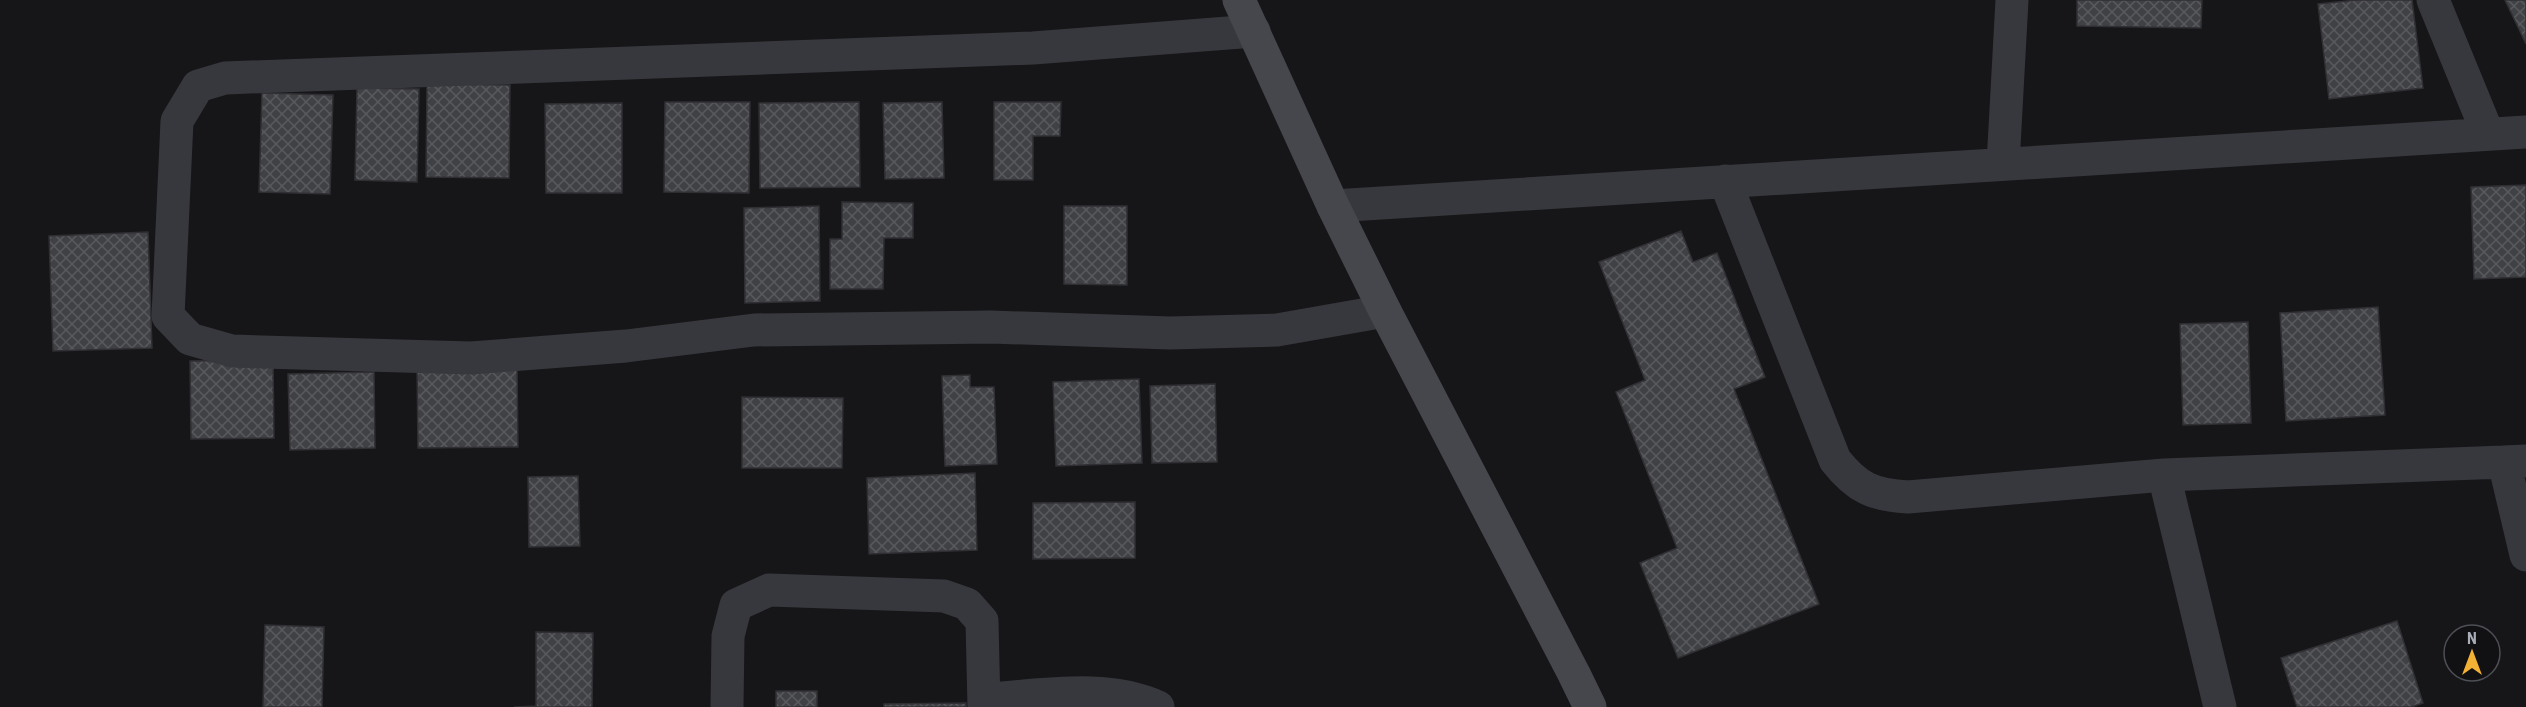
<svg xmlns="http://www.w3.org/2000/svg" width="2526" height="707" viewBox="0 0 2526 707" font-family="'Roboto Condensed',sans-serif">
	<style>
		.building { fill: url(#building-cross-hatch); stroke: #303034; stroke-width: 1.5 }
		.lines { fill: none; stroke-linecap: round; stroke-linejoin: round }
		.street { stroke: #37383d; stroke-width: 33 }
		.secondary { stroke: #45474d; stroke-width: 33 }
	</style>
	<defs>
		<pattern id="building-cross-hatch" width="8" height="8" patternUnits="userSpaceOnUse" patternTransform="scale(1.5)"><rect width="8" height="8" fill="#404145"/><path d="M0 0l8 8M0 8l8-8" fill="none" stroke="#595a5e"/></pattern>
	</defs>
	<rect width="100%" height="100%" fill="#161618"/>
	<path class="building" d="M2077,0H2202L2201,28L2077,26Z
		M2357,0H2412L2423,88L2329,99L2318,4Z
		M2505,0H2526V44Z
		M427,84L510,85L509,178L426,177Z
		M357,88L419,89L417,182L355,180Z
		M262,93L333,95L330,194L259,192Z
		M665,102H750L749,193L664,192Z
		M859,102L860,187L760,188L759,103Z
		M942,102L944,178L885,179L883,103Z
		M994,102H1061L1060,136H1033V180H994Z
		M622,103V193H546L545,104Z
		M2526,185V277L2474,279L2471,187Z
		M842,202L913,203V238H884L883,289H830V239H842Z
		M819,206L820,301L745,303L744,208Z
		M1064,206H1127V285L1064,284Z
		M1681,231L1693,262L1717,253L1765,377L1734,389L1819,604L1678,658L1640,563L1677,548L1616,392L1645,380L1599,262Z
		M148,232L152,348L53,351L49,236Z
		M2378,307L2385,415L2286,421L2280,313Z
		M2248,322L2251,423L2183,425L2180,324Z
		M273,360L274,438L191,439L190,361Z
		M517,367L518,447L418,448L417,368Z
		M374,372L375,448L290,450L288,374Z
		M970,375V387H994L997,464L945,466L942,376Z
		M1139,379L1142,463L1056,466L1053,382Z
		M1215,384L1217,462L1152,463L1150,386Z
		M742,397L843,398L842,468H742Z
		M975,473L977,550L869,554L867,478Z
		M578,476L580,546L529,547L528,477Z
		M1135,502V558L1033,559V503Z
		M2397,621L2423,703L2411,707H2297L2281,658Z
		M265,625L324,627L322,707H263Z
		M536,632L593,633L592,707H514L536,706Z
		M776,691H817V707H776Z
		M966,703V707H884V704Z"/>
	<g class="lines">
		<path class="street" d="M2433,0L2488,134
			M1254,31L1033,48L225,78L198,86L177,121L168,316L190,339L232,351L471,358L626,346L754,330L991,327L1170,333L1277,330L1385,311
			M2003,164L2012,0
			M1725,181L1835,460C1857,488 1873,495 1908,497L2164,475L2504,462
			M1333,206L2526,132
			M2526,461L2504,462L2526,555
			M2164,475L2220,707
			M985,699C1040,696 1106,683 1158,707
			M727,707L728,636L736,605L769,590L944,596L967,604L982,621L984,707"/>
		<path class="secondary" d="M1239,0L1333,206L1385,311L1574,674L1590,707"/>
	</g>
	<g transform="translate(2472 653)"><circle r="28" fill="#111113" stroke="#4d4f55" stroke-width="1.5"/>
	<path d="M0-4.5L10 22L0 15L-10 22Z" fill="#f2b134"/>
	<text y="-9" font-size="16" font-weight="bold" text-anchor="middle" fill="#a8adb8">N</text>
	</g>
</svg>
